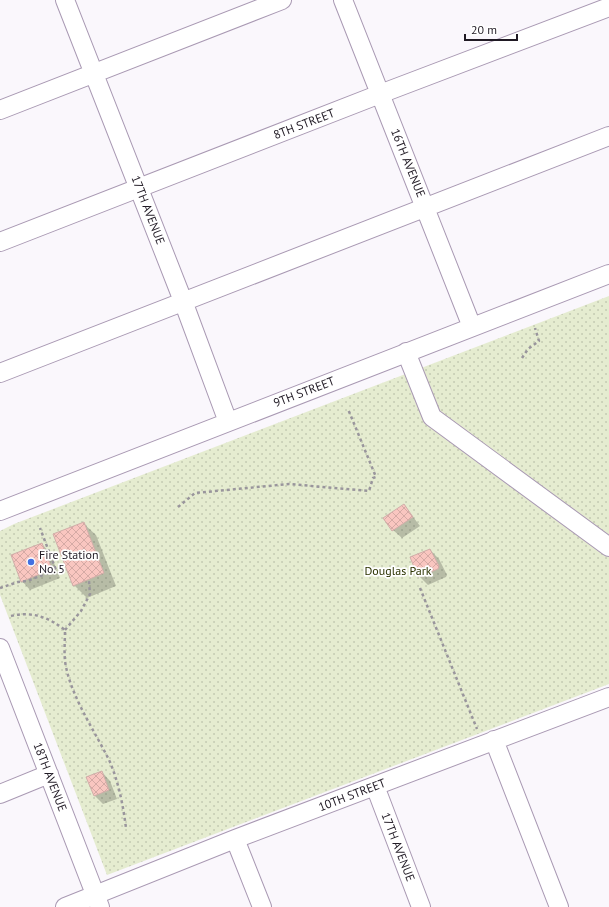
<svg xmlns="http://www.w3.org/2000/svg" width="609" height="907" viewBox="0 0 609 907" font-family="'PT Sans',sans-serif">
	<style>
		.park { fill: url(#park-dots) }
		.shadow { fill: #0003 }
		.building { fill: url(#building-cross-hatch); stroke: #d1aea9 }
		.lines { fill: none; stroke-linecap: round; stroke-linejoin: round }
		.minor-casing { stroke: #a999b3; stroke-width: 20 }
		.path { stroke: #99959c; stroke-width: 2.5; stroke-dasharray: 3 3; stroke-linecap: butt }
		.minor { stroke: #fff; stroke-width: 18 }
		.poi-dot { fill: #4270e1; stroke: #fff; stroke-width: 1.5 }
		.labels { text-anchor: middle; stroke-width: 3.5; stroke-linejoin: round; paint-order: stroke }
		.street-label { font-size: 12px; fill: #201a24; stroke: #fff }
		.poi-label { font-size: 12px; fill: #201a24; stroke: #fff; text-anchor: start }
		.park-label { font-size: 12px; fill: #2c3300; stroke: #fff }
	</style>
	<defs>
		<pattern id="park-dots" width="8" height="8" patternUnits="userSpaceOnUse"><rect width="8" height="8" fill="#e5ecd0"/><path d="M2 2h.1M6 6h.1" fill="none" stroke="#c4cab2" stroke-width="1.8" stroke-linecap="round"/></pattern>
		<pattern id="building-cross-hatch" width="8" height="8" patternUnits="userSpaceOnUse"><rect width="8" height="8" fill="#f9c6c0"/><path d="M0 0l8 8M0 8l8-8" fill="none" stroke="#d5aaa5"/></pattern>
	</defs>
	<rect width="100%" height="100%" fill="#faf7fc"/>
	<path class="park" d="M609,296V684L107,875L0,595V531L14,524Z"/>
	<path class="shadow" d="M404,505L420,526L402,538L393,530Z
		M83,523L96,535L116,586L87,598L74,585Z
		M42,544L50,553L60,578L30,590L22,581Z
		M430,550L439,559L447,575L446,577L428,585L419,576Z
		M102,772L110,781L117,799L103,804L95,796L88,778Z"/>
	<path class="building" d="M404,504L413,517L392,531L383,518Z
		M84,522L104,573L73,586L53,534Z
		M42,543L52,569L21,582L11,555Z
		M430,549L439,566L438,569L418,577L410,557Z
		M102,771L109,790L94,796L86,777Z"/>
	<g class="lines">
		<g class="minor-casing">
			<path id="minor" d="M65,0L183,301L228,422
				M343,0L472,327
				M0,110L282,0
				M0,242L380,94L609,7
				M406,352L432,417L609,547
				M0,373L609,136
				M0,511L609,274
				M0,648L100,907
				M494,740L559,907
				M375,786L421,907
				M0,794L49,774
				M235,839L262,907
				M65,907L235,839L609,697"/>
		</g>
		<path class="path" d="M522,358L528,349L539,341L535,328
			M178,507L195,493L289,484L369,491L373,478L376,477L348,409
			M0,588L18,582L27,581L56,570L40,528
			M420,588L477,729
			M11,616C32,611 48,617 65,630C65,640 64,651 65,661C70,696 95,731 110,762C119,784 123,805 126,828
			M65,630L81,611L90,594L89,581"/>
		<use href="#minor" class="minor"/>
	</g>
	<circle class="poi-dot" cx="31" cy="562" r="4"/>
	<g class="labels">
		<g class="street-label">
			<text transform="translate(304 124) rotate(-21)" y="4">8TH STREET</text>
			<text transform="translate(408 163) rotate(68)" y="4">16TH AVENUE</text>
			<text transform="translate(148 210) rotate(69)" y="4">17TH AVENUE</text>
			<text transform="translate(304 392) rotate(-21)" y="4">9TH STREET</text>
			<text transform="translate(50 777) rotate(69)" y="4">18TH AVENUE</text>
			<text transform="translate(352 795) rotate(-21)" y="4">10TH STREET</text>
			<text transform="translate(398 847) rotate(69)" y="4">17TH AVENUE</text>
		</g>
		<g class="poi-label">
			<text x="39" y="559">Fire Station<tspan x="39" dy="14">No. 5</tspan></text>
		</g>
		<g class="park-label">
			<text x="398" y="575">Douglas Park</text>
		</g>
	</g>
	<path d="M465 34v6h52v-6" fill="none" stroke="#201a24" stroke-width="2"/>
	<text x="471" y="34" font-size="12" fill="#201a24" stroke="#ffffff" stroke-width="3" paint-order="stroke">20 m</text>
</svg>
